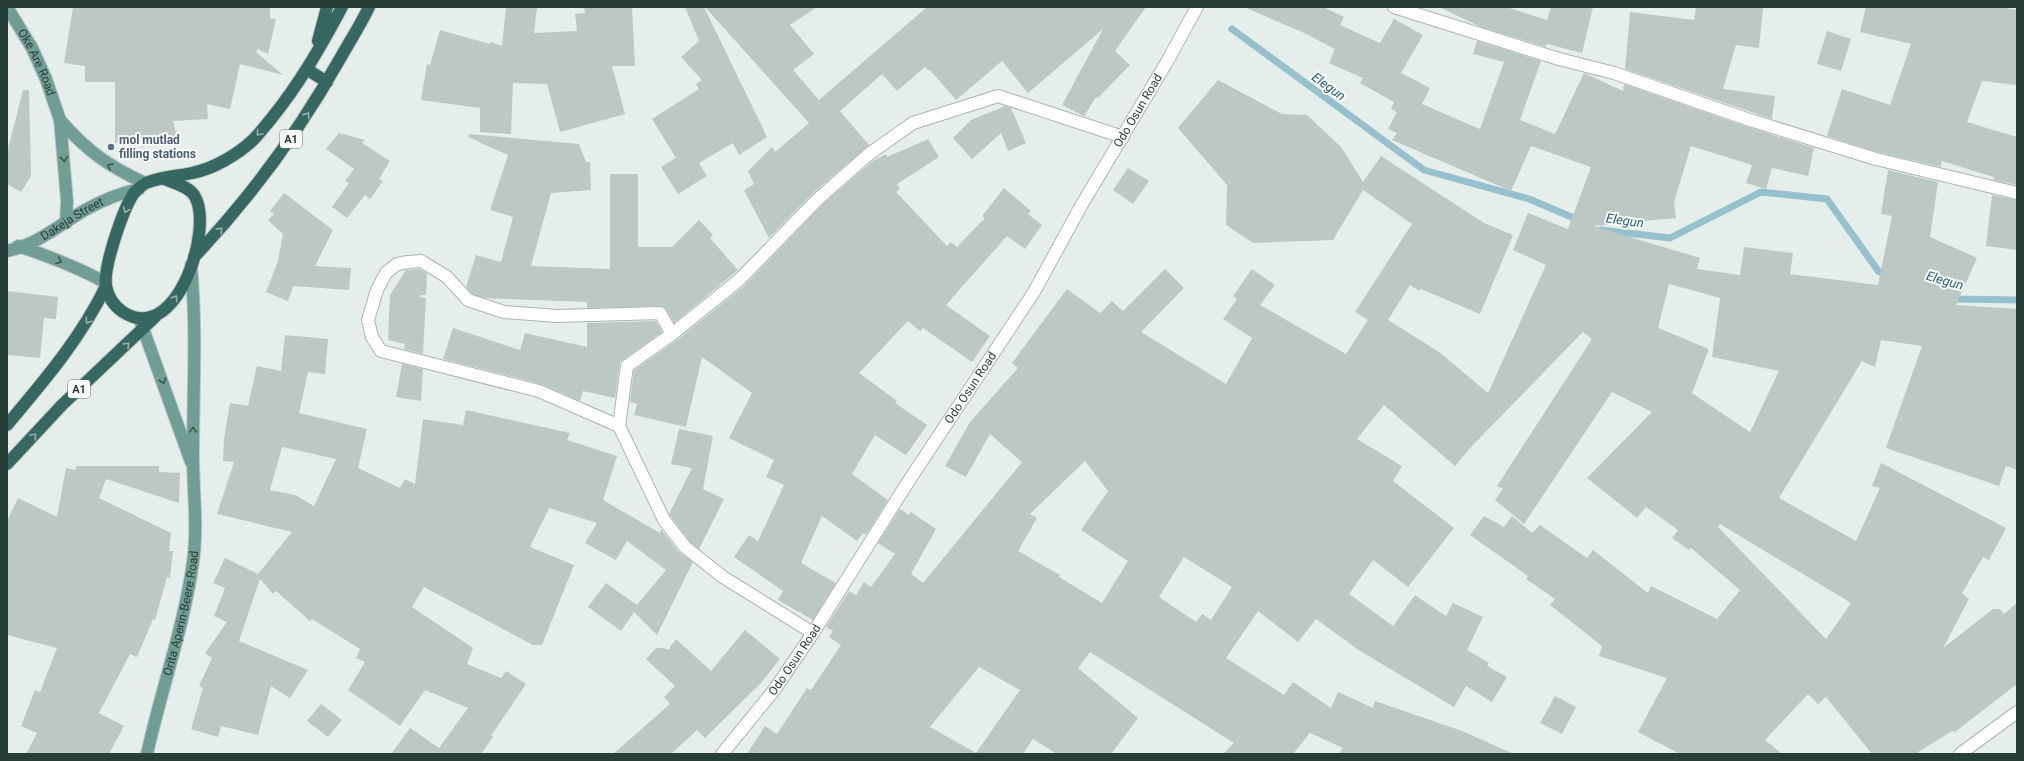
<svg xmlns="http://www.w3.org/2000/svg" width="2024" height="761" viewBox="0 0 2024 761" font-family="Roboto,sans-serif">
	<style>
		.lines { fill: none; stroke-linecap: round; stroke-linejoin: round }
		.stream { stroke: #96c0cb; stroke-width: 7 }
		.building { fill: #bcc8c4; fill-rule: evenodd }
		.minor-casing { stroke: #a9b6b2; stroke-width: 14 }
		.major-casing { stroke: #c3c9c8; stroke-width: 14 }
		.highway-casing { stroke: #c3c9c8; stroke-width: 14 }
		.minor { stroke: #fff; stroke-width: 12 }
		.major { stroke: #709e95; stroke-width: 12 }
		.highway { stroke: #366760; stroke-width: 12 }
		.oneway { stroke: #96b0ac }
		.oneway2 { stroke: #395650 }
		.service-dot { fill: #5c6f8a; stroke: #f7faf9; stroke-width: 1.5 }
		.labels { text-anchor: middle; stroke-width: 4; stroke-linejoin: round; paint-order: stroke }
		.shield { fill: #f7faf9; stroke: #657673; stroke-width: 1 }
		.shield-label { font-size: 11px; font-weight: bold; fill: #273e39 }
		.street-label { font-size: 12px; fill: #273e39; stroke: #f7faf9 }
		.service-label { font-size: 12px; font-weight: bold; fill: #4e5e75; stroke: #f7faf9; text-anchor: start }
		.water-label { font-size: 13px; font-style: italic; fill: #286273; stroke: #f7faf9 }
	</style>
	<rect width="100%" height="100%" fill="#e6eeeb"/>
	<g class="lines">
		<path class="stream" d="M1232,29L1424,170L1529,199L1581,221
			M1601,230L1670,238L1761,192L1827,199L1879,272L1889,275
			M1950,296L1958,299L2017,300"/>
	</g>
	<path class="building" d="M73,7H270V18L276,19L268,54L258,49L256,52L283,75L240,64L230,109L207,104L208,119L173,121L177,137L142,147L141,141L115,143V82H85V66L64,63Z
		M506,7H537L534,33L577,31L575,14L585,13L584,7H632L635,66H612L625,114L560,132L547,84L513,83L511,134L480,132V108L421,100L427,64L430,65L440,30L490,44L491,42L502,46Z
		M685,7H704L767,137L739,155L733,143L699,163L707,176L678,194L661,167L676,158L652,119L699,89L696,84L702,80L681,57L699,41Z
		M705,7H817L790,25L814,54L793,70L819,100L927,7H1146L1115,51L1130,65L1098,98L1096,97L1084,116L1062,105L1103,29L1028,93L1002,61L956,100L930,70L929,71L925,67L897,91L882,74L840,111L869,145L813,193L769,238L744,190L754,184L748,171L772,147L775,152L809,123Z
		M1244,7H1323L1344,17L1340,25L1380,43L1394,19L1423,35L1401,73L1430,88L1422,104L1480,129L1504,62L1473,54L1477,41L1541,61L1520,120L1555,134L1584,73L1623,91L1624,84L1748,127L1814,148L1808,176L1772,168L1766,189L1746,183L1752,165L1691,146L1674,202L1676,218L1593,226L1700,258L1697,269L1740,275L1744,247L1793,253L1790,274L1878,285L1892,216L1881,214L1888,170L1938,182L1930,237L1977,258L1956,305L2017,309V470L2006,466L1999,486L1886,448L1922,346L1881,340L1875,367L1862,361L1779,498L1856,541L1880,488L1872,486L1881,463L2006,528L1989,560L1983,557L1962,593L1969,599L1943,648L1993,609H2000L2004,614L2017,603V684L1955,732L1952,731L1915,754H1872L1826,697L1818,704L1808,694L1765,740L1782,754H1680L1638,732L1667,678L1599,656L1602,646L1550,605L1555,599L1526,579L1528,576L1470,535L1484,516L1504,527L1512,516L1532,533L1540,525L1587,558L1593,550L1648,593L1651,586L1717,619L1740,590L1691,548L1689,550L1672,538L1678,530L1646,507L1637,518L1587,478L1652,412L1612,392L1524,524L1495,500L1503,489L1497,486L1592,339L1583,332L1472,446L1455,466L1384,405L1357,439L1402,466L1393,481L1454,528L1408,587L1373,560L1349,594L1393,626L1415,595L1446,616L1453,603L1483,617L1467,650L1489,663L1487,666L1507,677L1492,702L1466,686L1454,707L1360,651L1316,619L1298,642L1258,611L1226,658L1284,695L1293,682L1331,708L1338,692L1373,708L1375,701L1462,731L1514,754H1339L1343,748L1310,733L1293,754H1223L1234,743L1090,652L1078,668L1138,718L1111,754H1057L1033,739L1023,754H747L765,726L777,734L807,688L811,690L841,645L829,637L833,631L826,627L849,591L856,595L864,582L871,587L895,554L878,543L900,509L909,515L911,512L936,529L911,574L923,583L1022,462L990,434L966,477L945,466L970,422L1018,368L1012,363L1067,289L1100,313L1112,301L1123,311L1165,269L1184,288L1141,332L1226,384L1252,338L1223,319L1237,299L1233,296L1252,269L1275,285L1260,305L1346,354L1368,320L1355,312L1412,224L1363,190L1333,240L1253,243L1226,225L1227,185L1178,128L1218,80L1282,114L1307,115L1341,147L1363,182L1381,156L1484,223L1513,235L1480,314L1421,289L1419,291L1410,285L1388,320L1439,352L1488,393L1546,265L1513,250L1528,213L1568,229L1591,167L1531,146L1511,191L1392,140L1397,133L1388,129L1397,112L1391,109L1394,102L1360,83L1363,78L1329,63L1335,49L1302,32ZM1669,284L1720,298L1712,357L1779,371L1750,432L1692,393L1709,349L1658,328ZM1085,461L1108,491L1081,530L1128,561L1102,603L1059,577L1060,575L1018,551L1037,518L1030,514ZM1720,524L1851,603L1826,639L1718,527ZM1184,557L1232,587L1211,620L1202,614L1196,622L1159,597ZM979,667L1020,690L976,753L930,727Z
		M1439,7H1506L1547,20L1551,7H1593L1582,53L1547,44L1546,47L1481,27Z
		M1696,7H1763L1759,48L1736,45L1723,89L1775,96L1772,119L1625,69L1630,12L1694,20Z
		M1866,7H2000L2017,10L2016,85L1982,81L1967,122L2017,137V185L1994,180V177L1942,161L1941,167L1878,152L1827,136L1842,89L1890,105L1911,44L1860,32Z
		M1827,31L1851,39L1841,71L1817,64Z
		M23,90H29L31,176L21,192L7,184V153Z
		M1005,106L1011,108L1026,143L1008,151L1001,133L972,159L953,138L971,120Z
		M339,133L365,140L362,143L390,161L379,179L383,181L370,199L365,195L347,218L332,207L349,183L345,181L354,169L326,149Z
		M469,134L579,144L586,162H590L591,190L551,193L531,266L610,269V174H638V247H672L699,220L713,235L710,238L738,270L674,323L666,309L660,306L587,308V302L485,298L472,294L466,287L476,255L501,262L513,217L490,210L508,155L468,137Z
		M928,139L939,157L897,184L900,189L896,192L947,246L951,242L957,247L985,218L982,216L1004,188L1031,211L1028,214L1042,225L1025,249L1007,236L946,305L990,336L972,362L923,328L920,331L908,321L859,373L897,401L895,403L927,425L906,455L875,435L852,474L888,500L866,535L863,533L857,541L822,516L801,563L836,583L813,620L778,600L783,591L734,557L749,535L758,541L784,485L766,477L774,460L729,438L752,393L702,357L686,427L634,415L637,404L630,402L634,370L677,340L744,286L823,204L874,160L886,154L887,157Z
		M1128,168L1149,181L1133,204L1113,190Z
		M284,193L333,230L315,266L351,268L349,290L293,286L288,301L266,292L278,261L283,234L268,220L274,214L270,211Z
		M1992,195L2017,200V250L1986,246Z
		M419,269L427,273L426,295H421L420,297L426,298L423,354L404,349L405,344L388,340L390,295L406,270Z
		M7,291L58,297L56,319L44,318L40,358L7,355Z
		M656,321L662,332L620,362L615,398L583,391L580,401L541,384L443,359L453,328L520,350L525,333L587,347V323Z
		M285,335L328,339L325,374L308,372L299,413L367,429L358,468L400,488L405,479L415,484L423,419L463,425L466,410L570,433L567,440L617,456L603,500L660,533L661,529L679,552L693,562L657,635L634,612L621,631L588,607L606,583L637,605L666,570L627,541L616,560L585,543L597,523L549,508L530,547L574,565L542,645H533L424,587L412,607L473,648L467,664L501,678L506,671L526,684L491,736L493,737L481,754H391L410,728L439,748L468,708L425,690L400,726L348,690L365,662L356,658L360,649L312,619L310,621L276,591L273,594L260,579L239,641L308,670L290,698L271,686L258,735L221,726L218,737L191,729L203,688L199,686L212,658L205,653L227,622L214,616L225,588L213,583L225,558L258,574L292,532L217,514L234,462L223,461L224,438L230,403L248,406L257,366L281,371ZM282,447L336,459L314,506L295,495L270,490Z
		M402,364L423,369L421,401L396,397Z
		M679,429L713,436L703,489L724,499L699,549L690,542L669,514L692,468L671,464Z
		M76,466H159V472L180,473L179,503L106,479L99,498L171,533L169,551H173L170,578L167,577L155,620L153,619L137,657L130,654L99,713L124,726L109,754H26L37,733L21,726L35,690L40,692L57,648L7,635V521L18,498L57,517L66,468L76,470Z
		M745,630L780,659L761,683L705,738L697,730L671,754H613L670,704L664,697L675,686L646,659L656,648H663L668,650L676,639L711,671Z
		M1555,696L1576,707L1562,734L1540,723Z
		M321,704L342,720L328,737L307,721Z"/>
	<g class="lines">
		<g class="minor-casing">
			<g id="minor">
				<path d="M1394,7L1559,59L1614,73L1750,120L1876,159L2017,193"/>
				<path d="M619,426L627,366L672,334"/>
				<path d="M813,633L723,577L685,547L664,520L619,426L539,391L381,351L372,337L368,320L377,290L386,273L397,264L408,262L421,261L447,277L468,300L504,312L557,316L660,313L672,334L739,280L818,199L869,154L913,123L998,96L1123,137"/>
				<path id="s1" d="M722,754L775,689L813,633L908,482L1034,292L1081,206L1168,60L1197,7"/>
				<path d="M1960,754L2017,712"/>
			</g>
		</g>
		<g class="major-casing">
			<g id="major">
				<path id="s2" d="M7,7L32,48L46,79L60,120L67,201L66,223"/>
				<path d="M60,120C87,151 108,166 145,183"/>
				<path d="M18,246C48,256 78,267 106,283"/>
				<path id="s3" d="M7,251C37,245 59,225 85,210C103,200 120,193 139,189"/>
				<path d="M140,320L191,462"/>
				<path id="s4" d="M147,754C161,690 184,627 193,562C198,527 193,491 193,456C193,392 197,329 191,265"/>
			</g>
		</g>
		<g class="highway-casing">
			<path id="highway" d="M318,41L327,7
				M308,70L327,82
				M164,179C174,183 188,186 194,195C215,226 177,347 123,312C114,306 108,296 106,286C103,268 122,213 132,196C134,192 142,185 146,183C159,177 178,176 192,173C213,169 237,155 253,140C259,134 265,126 271,119C300,83 320,48 342,7
				M194,257C252,196 300,130 341,57C350,41 361,24 369,7
				M7,425C44,381 81,338 106,286
				M7,464L62,405L155,317"/>
		</g>
		<use href="#minor" class="minor"/>
		<use href="#major" class="major"/>
		<use href="#highway" class="highway"/>
	</g>
	<defs><path id="oneway-chevron" d="M-2-3.5L2.5 0L-2 3.5" fill="none" stroke-width="1.6" stroke-linecap="round" stroke-linejoin="round"/></defs>
	<g class="oneway">
		<use href="#oneway-chevron" transform="translate(307 115) rotate(-58)"/>
		<use href="#oneway-chevron" transform="translate(259 133) rotate(130)"/>
		<use href="#oneway-chevron" transform="translate(126 210) rotate(113)"/>
		<use href="#oneway-chevron" transform="translate(220 230) rotate(-46)"/>
		<use href="#oneway-chevron" transform="translate(175 298) rotate(-56)"/>
		<use href="#oneway-chevron" transform="translate(88 321) rotate(124)"/>
		<use href="#oneway-chevron" transform="translate(127 345) rotate(-44)"/>
		<use href="#oneway-chevron" transform="translate(34 436) rotate(-47)"/>
	</g>
	<g class="oneway2">
		<use href="#oneway-chevron" transform="translate(64 159) rotate(85)"/>
		<use href="#oneway-chevron" transform="translate(110 166) rotate(-150)"/>
		<use href="#oneway-chevron" transform="translate(59 261) rotate(23)"/>
		<use href="#oneway-chevron" transform="translate(163 381) rotate(71)"/>
		<use href="#oneway-chevron" transform="translate(193 430) rotate(-90)"/>
	</g>
	<circle class="service-dot" cx="111" cy="147" r="4"/>
	<g class="labels">
		<g class="shield">
			<rect x="280" y="130" width="22" height="18" rx="3"/>
			<rect x="68" y="380" width="22" height="18" rx="3"/>
		</g>
		<g class="shield-label">
			<text x="291" y="143">A1</text>
			<text x="79" y="393">A1</text>
		</g>
		<g class="street-label">
			<text dy="4" stroke="none"><textPath href="#s2" startOffset="63">Oke Are Road</textPath></text>
			<text dy="4" stroke="none"><textPath href="#s1" startOffset="767">Odo Osun Road</textPath></text>
			<text dy="4" stroke="none"><textPath href="#s3" startOffset="73">Dakeja Street</textPath></text>
			<text dy="4" stroke="none"><textPath href="#s1" startOffset="443">Odo Osun Road</textPath></text>
			<text dy="4" stroke="none"><textPath href="#s4" startOffset="145">Orita Aperin-Beere Road</textPath></text>
			<text dy="4" stroke="none"><textPath href="#s1" startOffset="119">Odo Osun Road</textPath></text>
		</g>
		<g class="service-label">
			<text x="119" y="144">mol mutlad<tspan x="119" dy="14">filling stations</tspan></text>
		</g>
		<g class="water-label">
			<text transform="translate(1329 86) rotate(36)" y="5">Elegun</text>
			<text transform="translate(1625 220) rotate(8)" y="5">Elegun</text>
			<text transform="translate(1945 280) rotate(16)" y="5">Elegun</text>
		</g>
	</g>
	<rect width="2024" height="761" fill="none" stroke="#273e39" stroke-width="16"/>
</svg>
